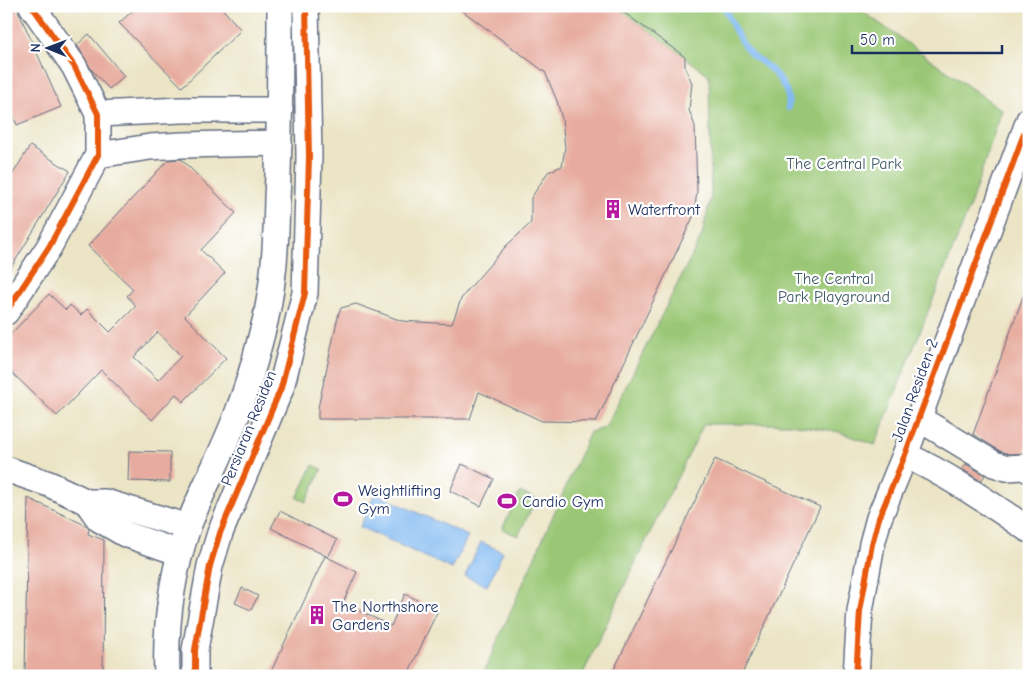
<svg xmlns="http://www.w3.org/2000/svg" width="1035" height="682" font-family="'Comic Neue',sans-serif">
	<rect width="100%" height="100%" fill="#fff"/>
	<filter id="ink" filterUnits="userSpaceOnUse"><feTurbulence type="fractalNoise" baseFrequency=".02" numOctaves="2"/><feDisplacementMap in="SourceGraphic" scale="10" xChannelSelector="R" yChannelSelector="G"/><feConvolveMatrix kernelMatrix="1 2 1 2 8 2 1 2 1" color-interpolation-filters="sRGB"/></filter>
	<filter id="wash" filterUnits="userSpaceOnUse"><feTurbulence type="fractalNoise" baseFrequency=".0096" numOctaves="4" result="noise"/><feDisplacementMap in="SourceGraphic" scale="20" xChannelSelector="R" yChannelSelector="G"/><feGaussianBlur stdDeviation="1.12" result="paint"/><feColorMatrix in="noise" values="0 0 0 0 0 0 0 0 0 0 0 0 0 0 0 0 0 1.4 0 .05"/><feComposite in="paint" operator="in"/></filter>
	<g filter="url(#wash)">
		<rect width="100%" height="100%" fill="#ebe4c5"/>
		<g fill="#9ac775" stroke="#5a7b6a">
			<polygon points="615,6 855,6 1002,110 969,209 875,445 839,432 790,424 704,424 636,561 582,676 482,676 590,432 605,428 702,235 711,196 709,75"/>
			<polygon points="313,465 322,469 306,502 297,498"/>
			<polygon points="520,492 536,499 518,536 502,529"/>
		</g>
		<g fill="#82baf2" stroke="#4e74a8">
			<polygon points="375,493 468,536 452,569 360,527"/>
			<polygon points="481,542 503,552 487,586 465,576"/>
		</g>
		<g fill="none" stroke-linecap="round" stroke-linejoin="round">
			<path stroke="#82baf2" stroke-width="6" d="M 724,6 C 731,22 737,37 748,51 C 752,56 758,59 763,63 C 776,72 792,92 788,108"/>
		</g>
		<g id="blocks">
			<g fill="#e7ac9f" fill-rule="evenodd">
				<polygon points="6,6 16,6 61,107 17,125 6,99"/>
				<polygon points="138,6 220,6 241,30 182,87 119,23"/>
				<polygon points="456,6 615,6 685,57 685,68 692,83 689,110 695,126 697,191 694,215 596,422 542,421 479,392 470,419 318,419 318,408 339,312 341,308 356,304 402,321 452,324 461,299 467,291 506,246 531,223 531,198 548,172 562,166 565,148 562,119 557,101 545,72"/>
				<polygon points="89,34 124,76 109,89 91,69 77,45"/>
				<polygon points="30,146 70,171 6,276 6,185"/>
				<path d="M 181,159 L 236,213 L 201,250 L 225,273 L 185,316 L 226,358 L 183,402 L 176,394 L 152,420 L 101,370 L 57,416 L 6,367 L 6,339 L 49,294 L 66,310 L 70,305 L 81,315 L 87,309 L 110,332 L 136,306 L 127,296 L 133,289 L 88,246 L 168,160 ZM 158,332 L 181,356 L 158,380 L 134,357 Z"/>
				<polygon points="1027,286 1029,287 1029,439 1024,453 1009,454 1000,451 973,434"/>
				<polygon points="129,451 170,452 170,482 128,481"/>
				<polygon points="715,459 820,507 741,676 611,676"/>
				<polygon points="462,464 494,479 481,506 450,491"/>
				<polygon points="966,464 985,475 981,481 962,469"/>
				<polygon points="28,498 85,525 89,529 88,534 104,540 103,676 25,676"/>
				<polygon points="280,511 337,540 328,557 271,528"/>
				<polygon points="325,556 357,572 343,603 391,626 405,594 438,610 407,676 269,676"/>
				<polygon points="242,588 258,596 251,610 235,603"/>
			</g>
		</g>
	</g>
	<g filter="url(#ink)">
		<use href="#blocks" fill-opacity="0" stroke="#646e82" stroke-width="1"/>
		<g fill="none" stroke-linecap="round" stroke-linejoin="round">
			<g stroke="#646e82" stroke-width="28">
				<g id="minor">
					<polyline points="98,114 181,110 280,110"/>
					<polyline points="98,155 150,147 182,145 279,143"/>
					<polyline points="6,312 49,247 98,155 98,114 74,66 32,6"/>
					<polyline points="918,418 994,464 1007,468 1024,467 1029,470"/>
					<path d="M 905,455 C 949,475 989,503 1029,530"/>
					<polyline points="6,469 49,484 87,502 105,502 188,527"/>
					<polyline points="87,502 99,519 125,534 180,553"/>
					<path d="M 167,676 C 165,626 172,574 188,527 C 203,487 225,449 239,409 C 248,386 255,361 261,337 C 274,292 276,245 277,199 C 280,135 280,70 280,6"/>
					<polyline points="195,676 195,650 210,566 220,533 281,388 305,293 309,157 306,6"/>
					<polyline points="856,676 860,611 872,544 879,518 905,455 1029,120"/>
				</g>
			</g>
			<use href="#minor" stroke="#fff" stroke-width="25"/>
			<g stroke="#fff" stroke-width="9">
				<g id="cycleway">
					<polyline points="6,312 49,247 98,155 98,114 74,66 32,6"/>
					<polyline points="195,676 195,650 210,566 220,533 281,388 305,293 309,157 306,6"/>
					<polyline points="856,676 860,611 872,544 879,518 905,455 1029,120"/>
				</g>
			</g>
			<use href="#cycleway" stroke="#e8590c" stroke-width="6"/>
		</g>
	</g>
	<defs>
		<g id="building-bare" transform="scale(1.5)"><path d="M-4-6H4V6H1V3H-1V6H-4ZM-2.5-4.3h1.7v1.8h-1.7ZM.8-4.3h1.7v1.8H.8ZM-2.5-1h1.7V.8h-1.7ZM.8-1h1.7V.8H.8Z" fill="#b5179e" stroke="#fff" stroke-width="2.5" paint-order="stroke"/></g>
		<g id="stadium-bare" transform="scale(1.5)"><path d="M0-5a6.5 5 0 1 0 0 10a6.5 5 0 1 0 0-10ZM-3.5-1.8h7v3.6h-7Z" fill="#b5179e" stroke="#fff" stroke-width="2.5" paint-order="stroke"/></g>
	</defs>
	<g fill-rule="evenodd">
		<use href="#building-bare" x="613" y="209"/>
		<use href="#stadium-bare" x="343" y="499"/>
		<use href="#stadium-bare" x="507" y="501"/>
		<use href="#building-bare" x="317" y="615"/>
	</g>
	<g text-anchor="middle" stroke-width="4.5" stroke-linejoin="round" paint-order="stroke">
		<g font-size="16" fill="#415d65" stroke="#fff">
			<text x="844" y="169">The Central Park</text>
			<text x="834" y="284">The Central<tspan x="834" dy="18">Park Playground</tspan></text>
		</g>
		<g font-size="16" fill="#1b2f5e" stroke="#fff" text-anchor="start">
			<text x="628" y="215">Waterfront</text>
			<text x="358" y="496">Weightlifting<tspan x="358" dy="18">Gym</tspan></text>
			<text x="522" y="507">Cardio Gym</text>
			<text x="332" y="612">The Northshore<tspan x="332" dy="18">Gardens</tspan></text>
		</g>
		<g font-size="16" fill="#1b2f5e" stroke="#fff">
			<text transform="translate(914 390) rotate(-70)" y="6">Jalan Residen 2</text>
			<text transform="translate(248 428) rotate(-68)" y="6">Persiaran Residen</text>
		</g>
	</g>
	<rect width="1035" height="682" fill="none" stroke="#fff" stroke-width="25"/>
	<g transform="translate(48 48) rotate(271)" stroke="#ffffff" stroke-width="4" paint-order="stroke">
	<path d="M0-4L9 19L0 12L-9 19Z" fill="#1b2f5e"/>
	<text y="-8" font-size="14" font-weight="bold" text-anchor="middle" fill="#1b2f5e">N</text>
	</g>
	<path d="M852 45v8h150v-8" fill="none" stroke="#1b2f5e" stroke-width="2.5"/>
	<text x="860" y="45" font-size="15" fill="#1b2f5e" stroke="#ffffff" stroke-width="4" paint-order="stroke">50 m</text>
</svg>
